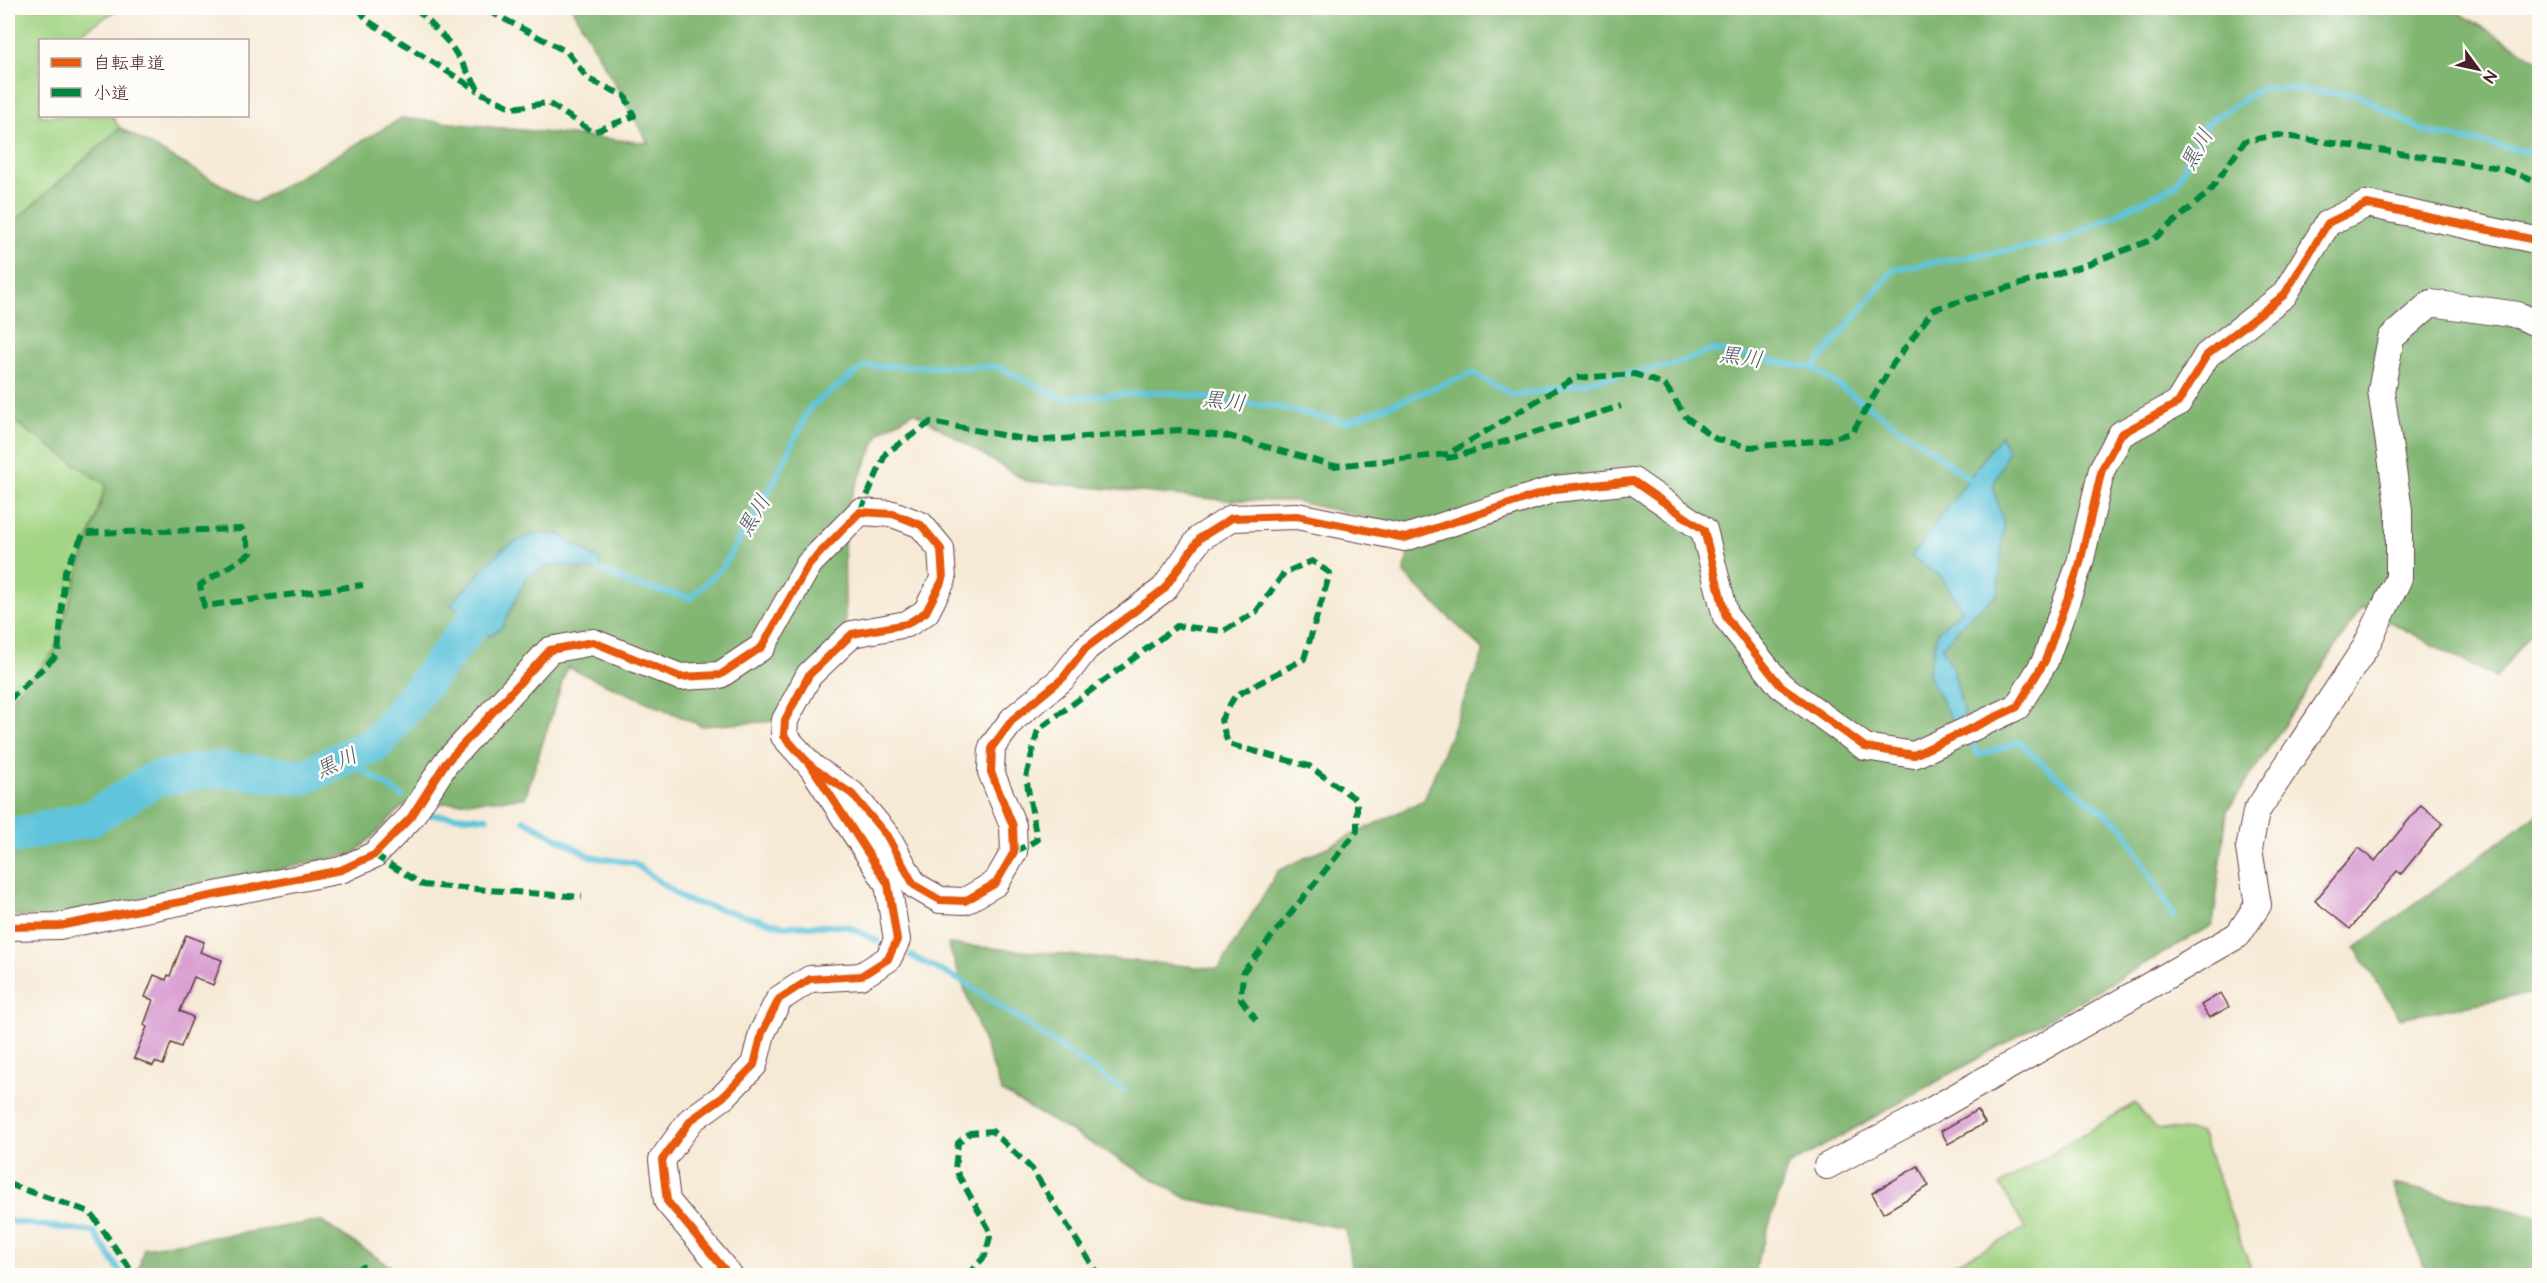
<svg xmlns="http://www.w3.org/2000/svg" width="2547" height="1283" font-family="'Architects Daughter','Klee One',sans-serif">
	<rect width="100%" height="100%" fill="#fdfcf7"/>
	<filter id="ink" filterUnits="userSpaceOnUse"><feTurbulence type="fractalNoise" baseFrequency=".0167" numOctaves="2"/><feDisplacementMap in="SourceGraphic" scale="12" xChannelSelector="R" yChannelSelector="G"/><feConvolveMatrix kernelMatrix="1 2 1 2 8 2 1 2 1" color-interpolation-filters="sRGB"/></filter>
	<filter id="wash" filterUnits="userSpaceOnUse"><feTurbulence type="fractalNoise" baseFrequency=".008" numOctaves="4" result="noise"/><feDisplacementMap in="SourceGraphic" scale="24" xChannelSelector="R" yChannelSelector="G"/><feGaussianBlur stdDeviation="1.35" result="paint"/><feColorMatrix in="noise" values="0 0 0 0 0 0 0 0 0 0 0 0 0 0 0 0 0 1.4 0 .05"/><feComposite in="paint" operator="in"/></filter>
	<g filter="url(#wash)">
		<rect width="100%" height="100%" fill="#f6ead6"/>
		<g fill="#a2d484" stroke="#767a58" stroke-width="1.5">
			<polygon points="8,8 120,8 69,40 40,40 40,116 112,116 120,128 8,227"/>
			<polygon points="8,417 106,485 54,652 8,703"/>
			<polygon points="2135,1103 2154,1128 2201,1132 2253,1275 1932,1275 2026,1229 2000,1185"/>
		</g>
		<g fill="#81b672" stroke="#666a4e" stroke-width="1.5">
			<polygon points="572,8 2451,8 2539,61 2539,621 2496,678 2362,607 2227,811 2213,925 1788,1166 1753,1275 1352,1275 1346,1229 1188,1199 1002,1092 948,944 1219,969 1278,871 1424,800 1484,651 1404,574 1413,528 1295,501 1225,500 1026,481 914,412 880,432 844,512 845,624 776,721 702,726 567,667 525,798 403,806 355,853 63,916 8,916 8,703 54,652 106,485 8,417 8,227 120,128 254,203 402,118 648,143"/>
			<polygon points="2539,813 2539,992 2400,1018 2355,948"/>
			<polygon points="2393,1184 2539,1216 2539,1275 2427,1275"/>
			<polygon points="320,1221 404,1275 137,1275 144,1248"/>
		</g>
		<g fill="#5ec4dc" stroke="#547284" stroke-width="1.5">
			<polygon points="2001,435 2008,451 1993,486 2004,527 1998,594 1969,617 1942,647 1953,668 1964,715 1953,723 1928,674 1938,631 1962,610 1941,576 1911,557"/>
			<polygon points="534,533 559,534 598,559 603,572 556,564 527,576 502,627 490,636 451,604 502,549"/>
		</g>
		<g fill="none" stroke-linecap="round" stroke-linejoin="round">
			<g stroke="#5ec4dc" stroke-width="6">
				<polyline points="1813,368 1936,453 1969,479"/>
				<polyline points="598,569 631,584 691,598 723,566 774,482 810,407 865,366 998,367 1062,398 1161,392 1276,407 1346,422 1473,373 1514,396 1672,365 1712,350 1813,368 1894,269 2059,242 2176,185 2206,124 2263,87 2358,95 2426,132 2540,154"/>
				<polyline points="1968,736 1979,755 2020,742 2049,770 2123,827 2174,917"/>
				<polyline points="345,758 402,796"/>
				<polyline points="430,815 487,818"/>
				<polyline points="524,820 592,857 634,863 685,900 784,926 847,926 878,941"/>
				<polyline points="911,956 964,982 1124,1090"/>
				<polyline points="8,1221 94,1232 123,1276"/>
				<polyline points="373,1276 387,1269 407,1276"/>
			</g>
			<polyline stroke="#5ec4dc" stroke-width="36" points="8,837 90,819 155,779 215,769 303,777 377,743 473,622"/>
		</g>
		<g id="blocks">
			<g fill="#d99fd2">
				<polygon points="2421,805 2443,823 2401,874 2397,871 2350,929 2315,901 2358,848 2375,861"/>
				<polygon points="186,935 204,942 200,952 222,960 213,985 194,977 180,1011 193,1017 181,1047 171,1043 163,1065 155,1062 153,1066 134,1058 147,1027 144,1025 153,1000 145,997 154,975 166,980 168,975 170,976"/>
				<polygon points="2221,993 2229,1007 2209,1018 2201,1005"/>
				<polygon points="1977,1110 1985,1123 1948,1144 1941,1131"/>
				<polygon points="1918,1166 1929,1186 1883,1213 1872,1193"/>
			</g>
		</g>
	</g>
	<g filter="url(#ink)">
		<use href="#blocks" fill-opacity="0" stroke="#643d45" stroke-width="1.5"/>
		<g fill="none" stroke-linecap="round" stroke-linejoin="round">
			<g stroke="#643d45" stroke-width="28">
				<g id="minor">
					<polyline points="812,767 852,794 887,836 914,885 940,900 965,901 996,883 1014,852 1013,826 991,772 992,747 1013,719 1063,678 1086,648 1164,589 1200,538 1232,518 1297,516 1405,538 1555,489 1633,481 1704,530 1726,617 1780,685 1865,747 1914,755 2017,707 2045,661 2080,563 2102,469 2121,434 2178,403 2207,355 2284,295 2328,223 2367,204 2540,241"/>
					<polyline points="8,927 59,926 341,870 374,855 411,817 445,764 550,650 593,642 680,677 720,675 762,647 809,564 860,512 893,514 921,525 941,549 943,579 926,612 907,624 852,634 809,675 785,720 784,736 812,767 888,884 897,940 888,959 861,976 810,979 779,999 762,1033 754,1065 723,1097 691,1120 662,1160 667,1201 730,1276"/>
					<polyline points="1827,1166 1929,1112 2238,935 2258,905 2249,849 2256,812 2365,648 2399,578 2399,510 2381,391 2391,338 2431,303 2518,315 2540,325"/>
				</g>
			</g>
			<use href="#minor" stroke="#fff" stroke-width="26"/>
			<g stroke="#00873e" stroke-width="6" stroke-dasharray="12 6" stroke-linecap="butt">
				<polyline points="358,8 368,21 478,91"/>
				<polyline points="416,8 450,44 481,93 513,108 548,103 593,132 634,116 625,96 588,79 567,52 483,8"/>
				<polyline points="1225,435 1334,466 1448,454 1575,378 1635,374 1665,385 1686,417 1716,439 1750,447 1826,440 1852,433 1893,364 1934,309 2083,266 2154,239 2209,192 2245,141 2278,135 2500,168 2540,182"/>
				<polyline points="1446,458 1454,457 1621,406"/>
				<polyline points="860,512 886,453 931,422 1034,441 1179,430 1229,437"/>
				<polyline points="8,701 58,654 65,571 84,533 242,529 251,553 200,585 204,606 363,585"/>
				<polyline points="1014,852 1037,840 1026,777 1038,730 1177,626 1224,631 1256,612 1284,573 1312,561 1330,573 1304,659 1235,696 1221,720 1228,744 1309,766 1357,800 1357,831 1243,972 1241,999 1256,1020"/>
				<polyline points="374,855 423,885 582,897"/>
				<polyline points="8,1184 90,1212 135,1276"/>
				<polyline points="341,1276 365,1266"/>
				<polyline points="967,1276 985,1256 991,1233 955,1169 958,1143 970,1133 992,1131 1032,1169 1099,1276"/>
			</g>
			<g stroke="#fdfcf7" stroke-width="11">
				<g id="cycleway">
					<polyline points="812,767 852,794 887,836 914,885 940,900 965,901 996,883 1014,852 1013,826 991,772 992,747 1013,719 1063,678 1086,648 1164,589 1200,538 1232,518 1297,516 1405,538 1555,489 1633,481 1704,530 1726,617 1780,685 1865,747 1914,755 2017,707 2045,661 2080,563 2102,469 2121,434 2178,403 2207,355 2284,295 2328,223 2367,204 2540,241"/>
					<polyline points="8,927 59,926 341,870 374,855 411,817 445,764 550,650 593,642 680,677 720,675 762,647 809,564 860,512 893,514 921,525 941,549 943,579 926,612 907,624 852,634 809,675 785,720 784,736 812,767 888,884 897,940 888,959 861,976 810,979 779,999 762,1033 754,1065 723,1097 691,1120 662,1160 667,1201 730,1276"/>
				</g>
			</g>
			<use href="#cycleway" stroke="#e8590c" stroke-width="8"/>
		</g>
	</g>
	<g text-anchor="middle" stroke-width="5" stroke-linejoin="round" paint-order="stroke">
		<g font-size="22" font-style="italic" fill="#515969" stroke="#fdfcf7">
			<text transform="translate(2196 149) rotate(-61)" y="8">黒川</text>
			<text transform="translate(1741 356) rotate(8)" y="8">黒川</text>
			<text transform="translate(1224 400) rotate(7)" y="8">黒川</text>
			<text transform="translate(753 515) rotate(-59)" y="8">黒川</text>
			<text transform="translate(336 762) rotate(-24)" y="8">黒川</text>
		</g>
	</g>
	<rect width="2547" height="1283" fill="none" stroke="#fdfcf7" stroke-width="30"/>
	<rect x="39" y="39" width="210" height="78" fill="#fdfcf7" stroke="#b5a4a5" stroke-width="1.5"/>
	<rect x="51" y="58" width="30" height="9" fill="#e8590c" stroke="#b5a4a5" stroke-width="1.5"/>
	<text x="93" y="69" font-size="18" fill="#4a1f2b">自転車道</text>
	<rect x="51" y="88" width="30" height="9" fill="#00873e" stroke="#b5a4a5" stroke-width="1.5"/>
	<text x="93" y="99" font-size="18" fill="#4a1f2b">小道</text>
	<g transform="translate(2478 69) rotate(123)" stroke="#fdfcf7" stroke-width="4.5" paint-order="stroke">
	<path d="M0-4.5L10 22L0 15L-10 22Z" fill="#4a1f2b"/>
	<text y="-9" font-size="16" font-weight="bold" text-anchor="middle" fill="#4a1f2b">N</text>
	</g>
</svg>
